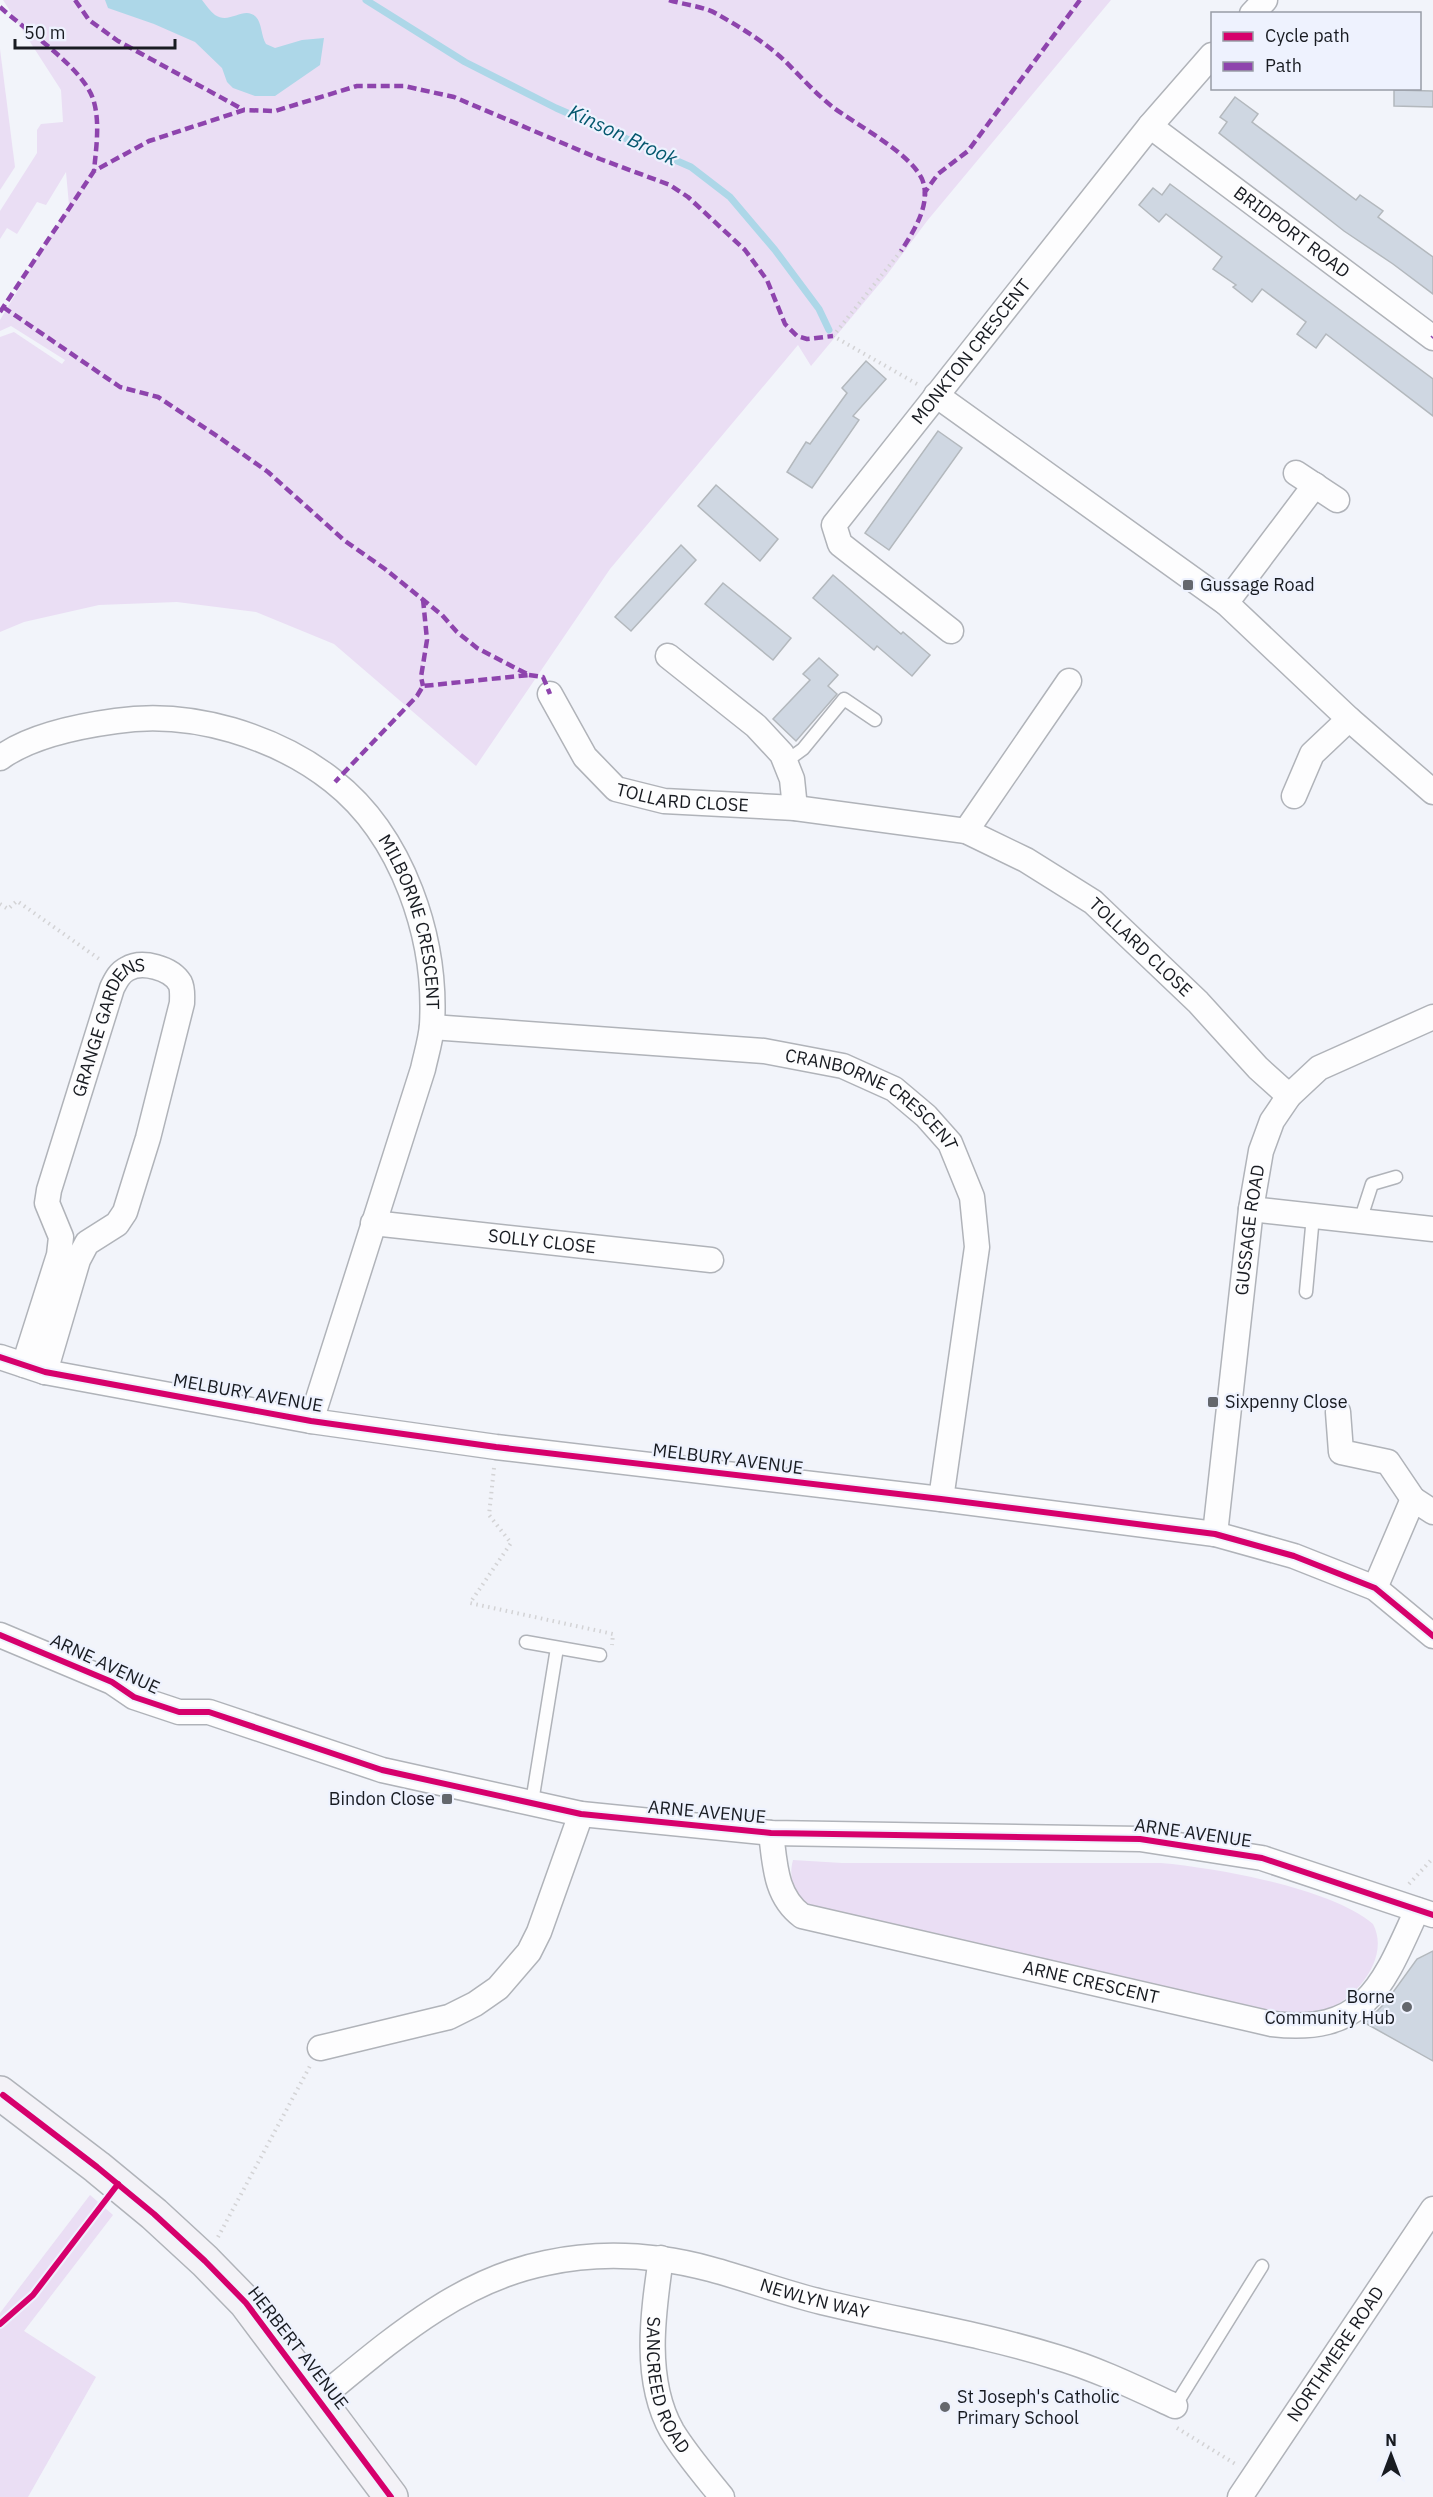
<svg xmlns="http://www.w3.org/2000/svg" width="1433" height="2497" font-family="'IBM Plex Sans',sans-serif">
	<rect width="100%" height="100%" fill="#f2f4fa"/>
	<g fill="#eadef4">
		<polygon points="3,0 1111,0 927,221 886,276 811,366 798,345 610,569 476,766 334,644 256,612 177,602 99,605 24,622 0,632 0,337 14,332 62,364 65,360 11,326 0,331 0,320 69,205 66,172 46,205 37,202 17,234 7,228 0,239 0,211 37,153 37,130 41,124 63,122 61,90"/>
		<polygon points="0,49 15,167 0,190"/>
		<path d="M 793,1860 L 842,1863 L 1161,1863 C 1217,1868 1331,1888 1373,1924 C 1391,1958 1355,2001 1323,2011 C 1306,2016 1290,2013 1273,2011 L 816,1912 C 797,1901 787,1882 793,1860 Z"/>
		<polygon points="90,2195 113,2215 24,2331 96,2377 28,2497 0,2497 0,2313"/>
	</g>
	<path fill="#add7e8" d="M 105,0 L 202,0 C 206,5 210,11 215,15 C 230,25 244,5 256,17 C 262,23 261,36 266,44 L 275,48 L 302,40 L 324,38 L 320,65 L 275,96 L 255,96 L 233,88 L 227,82 L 222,68 L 195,42 L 154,24 L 108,8 Z"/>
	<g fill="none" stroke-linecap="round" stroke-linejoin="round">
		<polyline stroke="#add7e8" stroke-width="7" points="366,0 465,62 556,108 691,167 730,197 775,250 819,309 829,330"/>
	</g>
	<g fill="#cfd7e2" stroke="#b3b8bd" stroke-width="1.5">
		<polygon points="1394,90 1433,91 1433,107 1394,106"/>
		<polygon points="1235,97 1258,114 1252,122 1356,200 1360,195 1383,211 1378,217 1433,257 1433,294 1393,264 1344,231 1219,133 1227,122 1220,117"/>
		<polygon points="1170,184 1433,379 1433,416 1326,334 1316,348 1297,334 1306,322 1262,289 1252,302 1233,287 1236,285 1213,269 1222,257 1166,214 1159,222 1139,205 1153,188 1162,195"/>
		<polygon points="866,361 886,379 853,416 859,420 812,488 787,472 806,442 810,444 847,393 842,388"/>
		<polygon points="938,431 962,448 889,550 865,533"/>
		<polygon points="716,485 778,539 760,561 698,506"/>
		<polygon points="681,545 696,560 631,631 615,617"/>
		<polygon points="833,575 901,634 903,632 930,655 912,676 877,646 874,650 813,598"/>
		<polygon points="723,583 791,638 773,660 705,604"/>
		<polygon points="819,658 838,675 828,686 837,694 796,741 773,719 810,680 803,674"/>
		<polygon points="1433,1951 1433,2061 1365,2023 1386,2002 1417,1959"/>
	</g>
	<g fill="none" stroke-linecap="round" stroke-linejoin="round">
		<g stroke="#b0b3b9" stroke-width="15">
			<g id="lane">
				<polyline points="785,762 803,749 844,699 875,720"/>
				<polyline points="1360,1221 1372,1184 1396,1177"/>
				<polyline points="1306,1292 1313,1216"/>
				<polyline points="526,1642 600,1655"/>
				<polyline points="532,1802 557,1648"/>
				<polyline points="1175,2406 1262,2266"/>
			</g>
		</g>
		<g stroke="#b0b3b9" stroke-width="27">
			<g id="street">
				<polyline points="1252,14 1265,0"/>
				<path id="s1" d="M 1150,126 L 1433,338"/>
				<polyline points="936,395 1226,603 1349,719 1433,792"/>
				<polyline points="1296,473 1337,500"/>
				<polyline points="1226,603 1315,485"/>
				<path id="s2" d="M 951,631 L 840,544 L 834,525 L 1150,126 L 1212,55"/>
				<polyline points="668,656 756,726 782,754 792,779 795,808"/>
				<path id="s3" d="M 550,694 L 585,757 L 616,789 L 664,801 L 795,808 L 966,831 L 1026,860 L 1093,902 L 1198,1002 L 1258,1068 L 1289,1096"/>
				<path id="s4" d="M 0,758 C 30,736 79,726 116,721 C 155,715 194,719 232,730 C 269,741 303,757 333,781 C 403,836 437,938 432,1025 C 431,1039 426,1055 423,1069 L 311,1421"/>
				<polyline points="1294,796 1312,754 1349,719"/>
				<polyline points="966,831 1069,681"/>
				<path id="s5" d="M 432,1027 L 764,1051 L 843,1066 L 894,1089 L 926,1116 L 950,1143 L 972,1197 L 977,1247 L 941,1499"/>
				<polyline points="1251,1209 1433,1229"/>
				<path id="s6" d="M 373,1223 L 711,1260"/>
				<polyline points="0,1357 45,1372 311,1421 496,1447 941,1499 1215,1534 1294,1556 1375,1588 1433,1636"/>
				<path id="s7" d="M 24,1365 L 59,1255 L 61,1237 L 47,1203 L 49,1190 L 112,988 C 116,980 119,973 127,969 C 142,960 171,968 180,983 C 183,989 182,996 182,1003 L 148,1138 L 125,1212 L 117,1224 L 87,1243 L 78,1260 L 45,1372"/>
				<polyline points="1338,1412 1341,1452 1388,1462 1413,1499"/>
				<path id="s8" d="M 1215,1534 L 1251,1209 L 1261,1151 L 1272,1121 L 1289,1096 L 1319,1068 L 1433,1017"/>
				<polyline points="1375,1588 1413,1499 1433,1512"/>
				<polyline points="0,1635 112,1682 134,1697 179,1712 209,1712 382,1770 581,1814 771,1833 1140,1839 1262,1858 1433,1915"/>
				<path id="s9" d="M 771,1833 C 775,1864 775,1896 802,1916 L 1272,2024 C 1366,2035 1383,1985 1417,1910"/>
				<polyline points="320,2048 449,2017 475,2004 498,1988 529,1952 539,1932 581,1814"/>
				<path id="s10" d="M 661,2258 C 653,2313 643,2380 672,2431 C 686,2454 705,2476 722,2497"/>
				<path id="s11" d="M 319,2399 C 388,2343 456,2281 546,2263 C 582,2255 624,2254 661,2259 C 716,2266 768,2289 822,2302 C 900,2321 979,2333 1056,2357 C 1097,2369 1136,2388 1175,2406"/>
				<path id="s12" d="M 1240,2497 L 1433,2209"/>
			</g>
		</g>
		<g stroke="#b0b3b9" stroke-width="36">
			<polyline id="secondary" points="0,2093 97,2167 154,2214 205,2261 246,2303 391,2497"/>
		</g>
		<g stroke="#d3d3d5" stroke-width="4" stroke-dasharray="1.5 4.5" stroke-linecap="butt">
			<polyline points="901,251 833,336 917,384"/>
			<polyline points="0,904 8,909 17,901 102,961"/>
			<polyline points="494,1468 489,1515 511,1543 470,1603 613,1634 612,1645"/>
			<polyline points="1409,1884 1433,1858"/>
			<polyline points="218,2237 310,2066"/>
			<polyline points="1177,2428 1237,2465"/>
		</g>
		<use href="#lane" stroke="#fdfdfe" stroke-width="12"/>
		<use href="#street" stroke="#fdfdfe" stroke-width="24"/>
		<use href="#secondary" stroke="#f3f2f7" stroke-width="33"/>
		<g stroke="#8e44ad" stroke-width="4.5" stroke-dasharray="9 4.5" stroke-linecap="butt">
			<polyline points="75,0 89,20 118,41 244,110"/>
			<path d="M 669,0 C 685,5 703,6 717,14 C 740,27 766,43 785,61 C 801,77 816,94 834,108 C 857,125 910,153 922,179 C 932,203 914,231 901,251"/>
			<path d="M 0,7 C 26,31 85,68 94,102 C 100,124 96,149 94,171"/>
			<polyline points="925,196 925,192 938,174 968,151 1080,0"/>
			<polyline points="3,307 120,387 158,397 220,438 268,472 345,541 385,569 442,615 457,632 477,648 529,675 423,686 417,696 335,782"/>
			<polyline points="0,312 94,171 149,141 244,110 275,111 357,86 404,86 454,97 600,159 670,185 688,197 745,250 767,280 785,324 797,336 807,339 833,336"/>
			<polyline points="1432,338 1433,337"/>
			<polyline points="423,599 427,640 421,677 423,686"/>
			<polyline points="529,675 543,677 550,694"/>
		</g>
		<g stroke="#eef2fe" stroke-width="10">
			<g id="cycleway">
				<polyline points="0,1357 45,1372 311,1421 496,1447 941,1499 1215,1534 1294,1556 1375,1588 1433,1636"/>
				<polyline points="0,1635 112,1682 134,1697 179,1712 209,1712 382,1770 581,1814 771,1833 1140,1839 1262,1858 1433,1915"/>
				<polyline points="3,2095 97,2167 154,2214 205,2261 246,2303 391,2497"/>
				<polyline points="0,2324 33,2295 118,2184"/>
			</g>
		</g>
		<use href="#cycleway" stroke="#d6006c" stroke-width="6"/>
	</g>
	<g fill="#64676d" stroke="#eef2fe" stroke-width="2">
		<rect x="1182" y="579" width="12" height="12" rx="3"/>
		<rect x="1207" y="1396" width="12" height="12" rx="3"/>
		<rect x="441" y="1793" width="12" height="12" rx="3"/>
		<circle cx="1407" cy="2007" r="6"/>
		<circle cx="945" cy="2407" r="6"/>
	</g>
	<g text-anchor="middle" stroke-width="4.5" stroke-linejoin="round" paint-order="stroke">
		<g font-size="18" fill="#181b21" stroke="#eef2fe">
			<text dy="6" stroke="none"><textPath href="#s1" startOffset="177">BRIDPORT ROAD</textPath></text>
			<text dy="6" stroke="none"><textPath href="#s2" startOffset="382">MONKTON CRESCENT</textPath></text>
			<text dy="6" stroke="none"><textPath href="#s3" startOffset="184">TOLLARD CLOSE</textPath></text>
			<text dy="6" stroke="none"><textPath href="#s4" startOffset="520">MILBORNE CRESCENT</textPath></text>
			<text dy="6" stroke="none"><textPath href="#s3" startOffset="681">TOLLARD CLOSE</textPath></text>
			<text dy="6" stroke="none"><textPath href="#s7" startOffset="360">GRANGE GARDENS</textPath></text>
			<text dy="6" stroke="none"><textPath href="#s5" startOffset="454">CRANBORNE CRESCENT</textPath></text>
			<text dy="6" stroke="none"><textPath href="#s8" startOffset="306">GUSSAGE ROAD</textPath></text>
			<text dy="6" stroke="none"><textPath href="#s6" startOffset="170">SOLLY CLOSE</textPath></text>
			<text transform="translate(248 1393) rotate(10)" y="6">MELBURY AVENUE</text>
			<text transform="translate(728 1459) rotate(7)" y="6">MELBURY AVENUE</text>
			<text transform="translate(105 1664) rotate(25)" y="6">ARNE AVENUE</text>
			<text transform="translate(707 1812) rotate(5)" y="6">ARNE AVENUE</text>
			<text transform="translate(1193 1833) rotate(8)" y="6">ARNE AVENUE</text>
			<text dy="6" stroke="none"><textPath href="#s9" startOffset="388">ARNE CRESCENT</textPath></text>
			<text dy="6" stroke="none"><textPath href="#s11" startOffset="542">NEWLYN WAY</textPath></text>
			<text transform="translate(298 2348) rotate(52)" y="6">HERBERT AVENUE</text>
			<text dy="6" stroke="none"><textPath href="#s12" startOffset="172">NORTHMERE ROAD</textPath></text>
			<text dy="6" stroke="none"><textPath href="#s10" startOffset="130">SANCREED ROAD</textPath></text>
		</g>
		<g font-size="18" fill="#181b21" stroke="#eef2fe" text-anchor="start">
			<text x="1200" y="591">Gussage Road</text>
			<text x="1225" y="1408">Sixpenny Close</text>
			<text x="435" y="1805" text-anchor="end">Bindon Close</text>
			<text x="1395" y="2003" text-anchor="end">Borne<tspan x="1395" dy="21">Community Hub</tspan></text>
			<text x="957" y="2403">St Joseph's Catholic<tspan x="957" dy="21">Primary School</tspan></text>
		</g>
		<g font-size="20" font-style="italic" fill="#03576e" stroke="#eef2fe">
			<text transform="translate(623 135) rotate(25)" y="7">Kinson Brook</text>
		</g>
	</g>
	<rect x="1211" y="12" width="210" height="78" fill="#eef2fe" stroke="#989ca6" stroke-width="1.5"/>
	<rect x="1223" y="32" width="30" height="9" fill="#d6006c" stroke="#989ca6" stroke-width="1.5"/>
	<text x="1265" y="42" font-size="18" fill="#181b21">Cycle path</text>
	<rect x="1223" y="62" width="30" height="9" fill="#8e44ad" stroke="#989ca6" stroke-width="1.5"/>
	<text x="1265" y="72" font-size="18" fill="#181b21">Path</text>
	<g transform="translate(1391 2455)" stroke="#eef2fe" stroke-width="4.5" paint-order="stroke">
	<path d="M0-4.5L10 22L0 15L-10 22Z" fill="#181b21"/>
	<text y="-9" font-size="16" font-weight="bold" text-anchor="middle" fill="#181b21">N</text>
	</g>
	<path d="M15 39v9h160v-9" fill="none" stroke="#181b21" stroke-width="3"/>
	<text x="24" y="39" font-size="18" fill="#181b21" stroke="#eef2fe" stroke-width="4.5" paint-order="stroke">50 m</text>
</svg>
